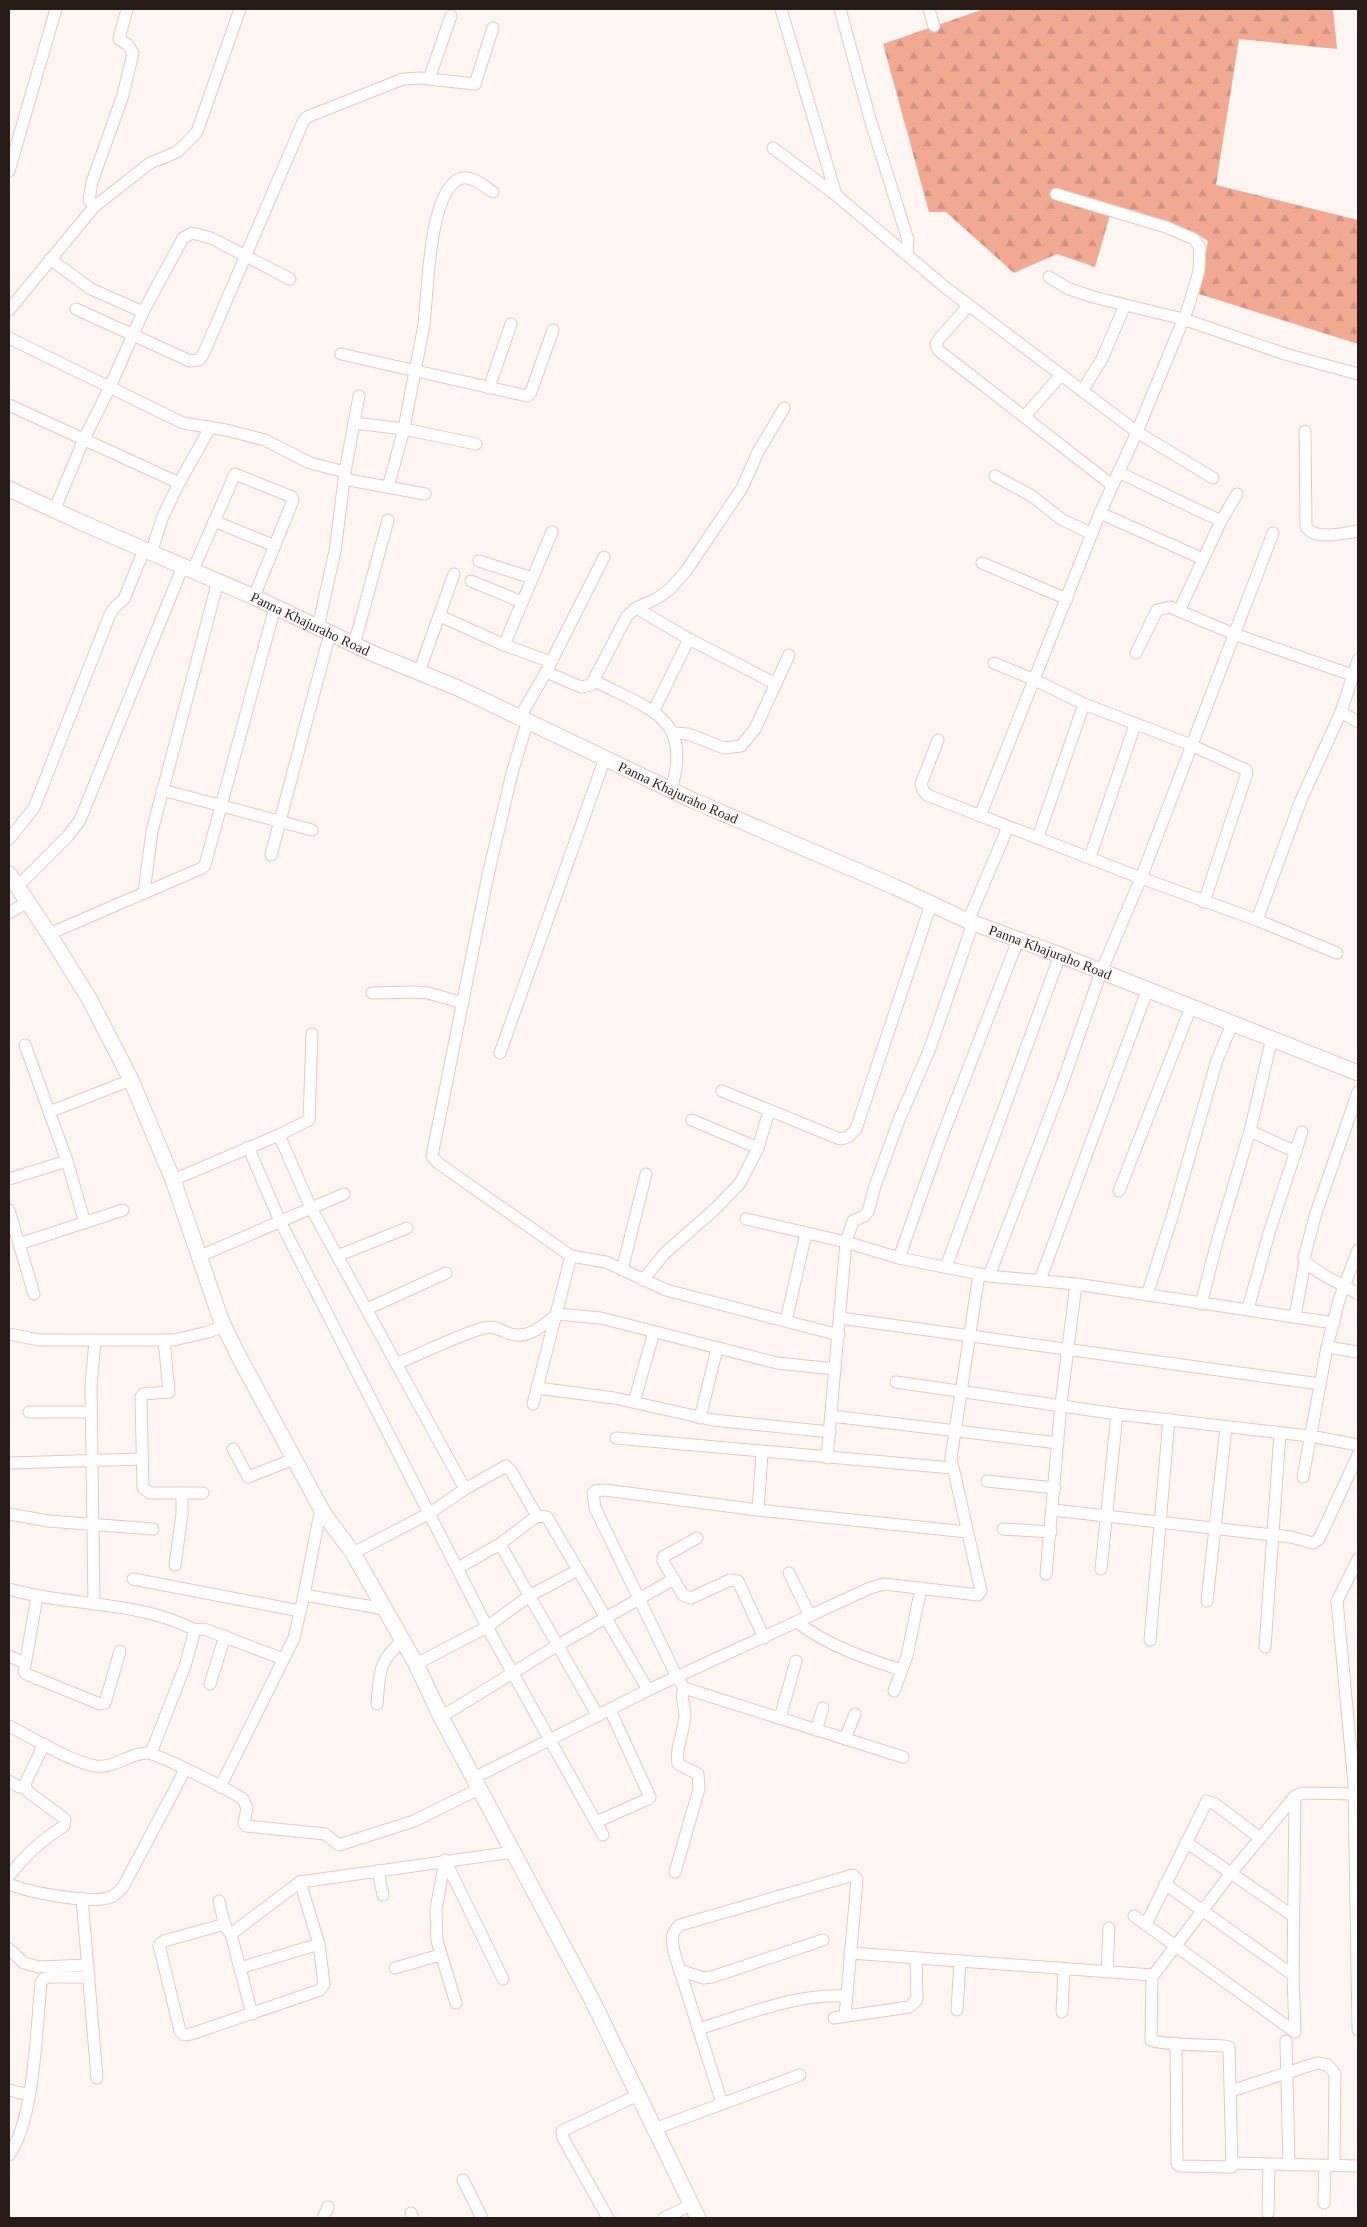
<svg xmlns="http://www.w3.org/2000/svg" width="1367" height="2227" font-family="'Times New Roman',serif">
	<defs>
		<pattern id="forest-firs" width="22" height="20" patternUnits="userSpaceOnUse" patternTransform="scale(1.25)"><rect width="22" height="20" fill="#f2a992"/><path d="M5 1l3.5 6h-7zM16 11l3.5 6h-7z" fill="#d0917d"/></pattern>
	</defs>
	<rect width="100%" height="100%" fill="#fff6f4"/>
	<polygon fill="url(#forest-firs)" points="984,9 1333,9 1337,49 1239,39 1216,185 1358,220 1358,344 1199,294 1208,241 1192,231 1053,188 1051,197 1110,215 1095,267 1057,254 1014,273 946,212 929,212 883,44"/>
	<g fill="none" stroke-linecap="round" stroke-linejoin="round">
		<g stroke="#ecc6b9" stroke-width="13">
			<g id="minor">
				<polyline points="781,9 836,195 946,288 1137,432 1213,478"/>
				<polyline points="840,9 870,119 908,240 907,253"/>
				<polyline points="929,9 934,26"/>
				<polyline points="429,79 451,16"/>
				<polyline points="773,148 836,195"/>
				<polyline points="9,171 56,9"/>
				<polyline points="94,207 89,200 92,182 123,95 133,53 128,45 119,39 127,9"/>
				<polyline points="50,259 91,289 143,312"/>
				<polyline points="1049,277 1069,289 1097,298 1183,319 1285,354 1358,374"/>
				<polyline points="969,305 939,339 936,344 938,350 1112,485"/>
				<polyline points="76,309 190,361 199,360 203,355 303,122 307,117 403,79 420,78 475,84 493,28"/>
				<polyline points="9,310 94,207 150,163 177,152 197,132 240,9"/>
				<polyline points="9,338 183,423 226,430 265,440 310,463 345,472"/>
				<polyline points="341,354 527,396 531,392 553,330"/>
				<polyline points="489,388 511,324"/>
				<polyline points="1082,391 1102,359 1125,305"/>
				<polyline points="9,405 179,483"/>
				<polyline points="1024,417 1061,375"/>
				<path d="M 354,423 L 404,429 C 410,394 418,359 424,324 C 428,294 428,194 459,179 C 470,174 484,186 493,192"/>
				<path d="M 1305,431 L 1306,527 C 1316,541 1343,533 1358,531"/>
				<polyline points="1118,472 1221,521"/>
				<polyline points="995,476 1032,496 1061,519 1092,534"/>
				<polyline points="344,479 425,494"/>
				<polyline points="388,487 404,429 476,444"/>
				<polyline points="54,511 84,439 109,389 143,312 183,238 192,233 211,238 290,279"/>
				<polyline points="1100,513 1203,559"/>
				<polyline points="214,521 275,546"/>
				<polyline points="151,553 163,516 179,483 210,428"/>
				<polyline points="479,561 532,578"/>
				<polyline points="982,563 1067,599"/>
				<polyline points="193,570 235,474 292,497 293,500 254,597"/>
				<polyline points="471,581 522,602"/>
				<polyline points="636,608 689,639 776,684"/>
				<polyline points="1179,611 1221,521 1237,494"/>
				<polyline points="440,616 504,645 551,662"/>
				<polyline points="318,627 335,551 345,472 359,396"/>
				<polyline points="354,645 388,520"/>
				<polyline points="504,645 552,532"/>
				<polyline points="1136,653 1157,610 1170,607 1234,634 1352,675"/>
				<polyline points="994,663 1035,680 1084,704 1191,745 1246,770 1247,773 1204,902"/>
				<polyline points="419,672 454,574"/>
				<polyline points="546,672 581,687 591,685 627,616 636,608 656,599 670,589 686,571 742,488 758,452 784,408"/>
				<path d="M 595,681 C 648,709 694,717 671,789"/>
				<polyline points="653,712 689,639"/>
				<polyline points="1341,712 1358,722"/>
				<polyline points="520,717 546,672 604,557"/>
				<polyline points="528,720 512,773 488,875 432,1156 438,1163 571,1256 533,1404"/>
				<polyline points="674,733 688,734 724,748 741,746 755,729 789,655"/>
				<polyline points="938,740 921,784 923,790 927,795 1141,878 1273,533"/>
				<polyline points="162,790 312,830"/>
				<polyline points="980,816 1100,513 1137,432 1188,308 1199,271 1200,248 1194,239 1166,227 1056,194"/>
				<polyline points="1038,837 1084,704"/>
				<polyline points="9,839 34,808 110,614 115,607 124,599 144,550"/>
				<polyline points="271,855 330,633"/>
				<polyline points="1090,857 1135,725"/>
				<polyline points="17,887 68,836 80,820 183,566"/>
				<polyline points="144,893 152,831 218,581"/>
				<polyline points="9,913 27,902"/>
				<polyline points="1257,920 1301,800 1341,712 1358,660"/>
				<polyline points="968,921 1008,827"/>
				<polyline points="49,934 202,868 205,865 275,607"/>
				<polyline points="372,993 414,992 428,993 463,1003"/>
				<polyline points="25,1045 67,1161 85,1223"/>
				<polyline points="500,1053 605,758"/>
				<path d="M 722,1091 L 840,1139 C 848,1138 851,1135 856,1129 L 931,904"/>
				<path d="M 1358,1092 L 1316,1213 L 1304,1258 C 1309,1271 1345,1285 1358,1294"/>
				<polyline points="49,1112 131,1080"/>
				<polyline points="692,1120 758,1148"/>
				<polyline points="1250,1131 1296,1152"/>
				<polyline points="279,1135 309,1120 312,1034"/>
				<polyline points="248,1147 280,1221 487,1627 603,1835"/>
				<polyline points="9,1179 67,1161"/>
				<polyline points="173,1180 279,1135 311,1208 465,1489"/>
				<polyline points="1119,1191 1191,1007"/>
				<polyline points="9,1210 34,1294"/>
				<polyline points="746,1219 846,1242 899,1258 989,1276 1076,1284 1334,1323"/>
				<polyline points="19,1244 123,1210"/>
				<polyline points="337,1256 407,1228"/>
				<polyline points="571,1256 606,1262 666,1290 839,1335"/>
				<polyline points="198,1257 344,1194"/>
				<polyline points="899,1258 940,1142 1018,940"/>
				<polyline points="946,1267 1060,955"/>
				<polyline points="622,1270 646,1174"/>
				<polyline points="989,1276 1062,1084 1101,972 1141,878 1257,920 1337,953"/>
				<polyline points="643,1280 665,1253 715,1209 740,1183 758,1148 769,1111"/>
				<polyline points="1040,1280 1147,991"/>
				<polyline points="1147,1295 1172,1217 1217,1060 1233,1022"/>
				<polyline points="1201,1304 1218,1238 1250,1131 1272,1038"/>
				<polyline points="367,1309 446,1273"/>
				<polyline points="1248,1309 1269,1233 1302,1132"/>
				<polyline points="1295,1316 1305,1262"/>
				<polyline points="840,1318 1320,1384"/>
				<polyline points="786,1321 806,1233"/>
				<polyline points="9,1334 39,1340 174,1340 208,1332 224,1326"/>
				<polyline points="164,1340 169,1392 143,1394 141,1397 143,1488 150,1493 203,1493"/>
				<polyline points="1327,1347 1358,1352"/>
				<path d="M 396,1364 C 425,1352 454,1337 483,1328 C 492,1326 498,1328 505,1332 C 526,1342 543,1326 557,1314 L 601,1318 L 777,1363 L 835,1369"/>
				<polyline points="896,1382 1117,1414 1310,1436 1358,1445"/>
				<polyline points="537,1388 614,1398 713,1420 830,1432"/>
				<polyline points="634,1402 654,1332"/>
				<polyline points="29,1412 91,1412"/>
				<polyline points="831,1416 1058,1443"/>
				<polyline points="700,1418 717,1349"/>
				<polyline points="616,1438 952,1468"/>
				<polyline points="233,1449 248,1477 294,1459"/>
				<polyline points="827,1458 846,1242 853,1221 864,1216 868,1212 875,1186 899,1120 929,1051 973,923"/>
				<polyline points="9,1463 143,1459"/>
				<polyline points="1303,1477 1327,1347 1339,1300 1358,1250"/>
				<polyline points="987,1481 1055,1488"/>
				<polyline points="758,1510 762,1452"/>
				<polyline points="1053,1510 1291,1537 1313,1543 1319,1539 1358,1455"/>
				<polyline points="9,1514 48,1521 153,1529"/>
				<polyline points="1003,1529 1051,1532"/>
				<polyline points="697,1538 663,1557 663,1561 683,1595 691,1598 730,1580 738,1581 764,1638"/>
				<polyline points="500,1544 598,1716"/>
				<polyline points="353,1553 430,1513 465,1489 506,1466 511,1471 537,1516"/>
				<polyline points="1358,1559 1337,1601 1354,1784 1358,2030"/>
				<polyline points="175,1565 182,1514 182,1493"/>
				<polyline points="458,1568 500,1544 537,1516 547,1517 648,1690"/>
				<polyline points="1101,1569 1117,1414"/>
				<polyline points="789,1573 810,1616"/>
				<polyline points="1046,1574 1061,1404 1076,1284"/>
				<polyline points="133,1579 300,1611"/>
				<path d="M 9,1589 C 70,1607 138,1600 195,1630 L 185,1666 L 151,1753"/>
				<polyline points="304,1595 385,1609"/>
				<polyline points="37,1597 24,1671 26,1674 100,1704 105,1703 120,1651"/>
				<polyline points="1207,1601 1226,1427"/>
				<polyline points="94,1604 91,1386 95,1341"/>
				<path d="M 797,1622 C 828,1646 865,1658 901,1670"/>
				<polyline points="195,1630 204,1629 283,1659"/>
				<polyline points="1150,1640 1169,1419"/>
				<polyline points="1265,1647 1280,1433"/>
				<polyline points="9,1656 25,1663"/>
				<polyline points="416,1664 487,1627 529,1596 578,1570"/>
				<polyline points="210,1684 225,1636"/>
				<polyline points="894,1691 907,1656 921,1588"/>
				<path d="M 377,1704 C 380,1673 377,1663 402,1641"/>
				<polyline points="441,1717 558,1645 674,1579"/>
				<polyline points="780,1718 796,1661"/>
				<path d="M 9,1726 C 33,1738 69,1761 95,1766 C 114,1769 129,1753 147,1753 C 157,1753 231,1791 243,1799 L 247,1808 L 244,1823 L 246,1826 L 325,1834 L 339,1845 L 414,1821 L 479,1789"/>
				<polyline points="816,1730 823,1708"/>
				<polyline points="845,1739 855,1714"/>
				<polyline points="903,1757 684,1688 677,1677 595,1508 593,1493 595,1491 605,1490 758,1510 967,1532"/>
				<polyline points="474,1778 648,1690 870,1588 884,1584 978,1595 981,1591 951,1458 979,1274"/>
				<polyline points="9,1781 19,1787 26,1787"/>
				<polyline points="220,1787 294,1638 304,1595 318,1523 319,1517 324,1514"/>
				<polyline points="596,1822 648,1799 650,1797 610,1710"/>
				<polyline points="1186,1842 1293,1916"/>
				<polyline points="378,1871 383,1895"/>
				<path d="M 675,1872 L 699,1789 L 698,1774 L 678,1764 C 675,1748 684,1732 685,1716 C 685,1707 680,1696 684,1688"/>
				<path d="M 9,1876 C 25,1855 41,1840 64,1826 L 65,1819 L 31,1794 L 26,1789 L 25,1784 L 44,1744"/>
				<path d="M 9,1884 C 28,1892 92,1905 111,1897 C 116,1895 120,1890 123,1887 L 185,1770"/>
				<polyline points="1165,1884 1293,1975"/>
				<polyline points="82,1898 97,2078"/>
				<polyline points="219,1901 225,1926 228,1931"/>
				<polyline points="1134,1916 1295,2032 1293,1975 1295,1796"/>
				<polyline points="225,1924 164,1941 159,1945 180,2031 184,2035 191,2034 320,1990 324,1984 319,1944 300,1882"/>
				<polyline points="1146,1924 1207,1801 1215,1804 1260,1838"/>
				<polyline points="9,1949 24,1963 39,1967 88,1965"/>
				<polyline points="850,1953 1152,1975 1155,1973 1231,1873 1295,1796 1303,1793 1354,1794"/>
				<polyline points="240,1968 319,1944"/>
				<polyline points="395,1968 440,1955"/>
				<polyline points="679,1970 703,1978 712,1977 823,1940"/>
				<polyline points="1107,1972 1109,1928"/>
				<path d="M 1152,1975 L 1151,2040 C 1160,2045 1211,2045 1224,2046 L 1229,2047 L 1232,2167 L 1180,2166 L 1177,2164 L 1176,2043"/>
				<polyline points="456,2003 437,1941 436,1909 445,1860 503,1979"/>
				<polyline points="957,2010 960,1961"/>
				<polyline points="1062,2012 1064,1969"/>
				<polyline points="252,2014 231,1934 300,1882 514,1852"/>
				<polyline points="834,2018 909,2007 917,2000 916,1958"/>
				<path d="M 698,2029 C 746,2015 796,1993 846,1996"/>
				<polyline points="1286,2041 1289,2165"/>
				<polyline points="9,2090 29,2095"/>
				<polyline points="1231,2091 1317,2063 1328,2065 1335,2074 1334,2165"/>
				<path d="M 722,2103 L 675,1955 C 672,1942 669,1934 680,1925 L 853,1875 L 857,1880 L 845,2016"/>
				<polyline points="654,2129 800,2075"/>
				<path d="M 9,2155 C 35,2118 36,2030 41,1983 L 43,1979 L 50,1977 L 89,1977"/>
				<polyline points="1232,2163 1358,2166"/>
				<polyline points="463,2180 482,2218"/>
				<polyline points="1324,2203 1325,2165"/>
				<polyline points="411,2213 413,2218"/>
				<polyline points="1268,2213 1269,2165"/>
				<polyline points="323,2218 328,2207"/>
				<polyline points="608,2218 563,2138 562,2131 638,2095"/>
				<polyline points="664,2218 691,2205"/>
			</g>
		</g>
		<g stroke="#ecc6b9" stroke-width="17">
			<g id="major">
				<path id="s1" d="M 9,489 L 78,521 L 254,597 L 374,654 L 458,688 L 692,800 L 895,887 L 968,921 L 1060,955 L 1358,1073"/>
				<polyline points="9,874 49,934 90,1000 131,1080 173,1180 221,1320 238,1355 324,1514 353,1553 416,1664 441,1717 591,1998 698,2218"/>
			</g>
		</g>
		<use href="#minor" stroke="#fff" stroke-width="11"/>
		<use href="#major" stroke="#fff" stroke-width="15"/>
	</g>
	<g text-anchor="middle" stroke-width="4" stroke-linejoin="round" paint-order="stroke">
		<g font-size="14" fill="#291b17" stroke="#fff">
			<text dy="5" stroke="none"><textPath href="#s1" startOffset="330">Panna Khajuraho Road</textPath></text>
			<text dy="5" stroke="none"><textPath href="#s1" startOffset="735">Panna Khajuraho Road</textPath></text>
			<text dy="5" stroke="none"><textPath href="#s1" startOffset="1140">Panna Khajuraho Road</textPath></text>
		</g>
	</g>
	<rect width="1367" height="2227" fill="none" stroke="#291b17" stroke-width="20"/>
</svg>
